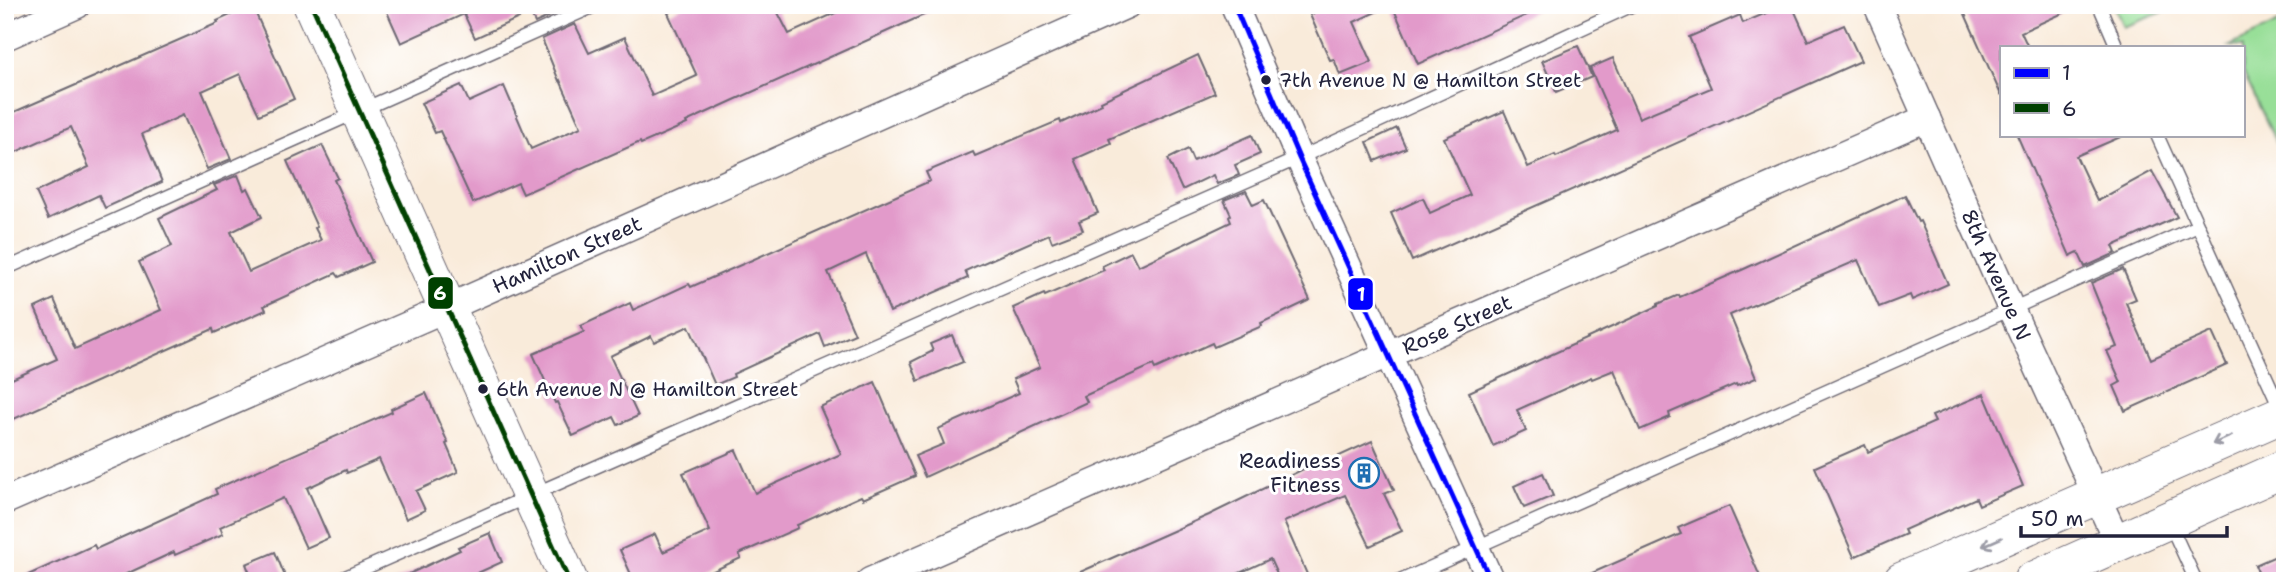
<svg xmlns="http://www.w3.org/2000/svg" width="2290" height="586" font-family="'Shantell Sans',sans-serif">
	<rect width="100%" height="100%" fill="#fff"/>
	<filter id="ink" filterUnits="userSpaceOnUse"><feTurbulence type="fractalNoise" baseFrequency=".0143" numOctaves="2"/><feDisplacementMap in="SourceGraphic" scale="14" xChannelSelector="R" yChannelSelector="G"/><feConvolveMatrix kernelMatrix="1 2 1 2 8 2 1 2 1" color-interpolation-filters="sRGB"/></filter>
	<filter id="wash" filterUnits="userSpaceOnUse"><feTurbulence type="fractalNoise" baseFrequency=".00686" numOctaves="4" result="noise"/><feDisplacementMap in="SourceGraphic" scale="28" xChannelSelector="R" yChannelSelector="G"/><feGaussianBlur stdDeviation="1.57" result="paint"/><feColorMatrix in="noise" values="0 0 0 0 0 0 0 0 0 0 0 0 0 0 0 0 0 1.4 0 .05"/><feComposite in="paint" operator="in"/></filter>
	<g filter="url(#wash)">
		<rect width="100%" height="100%" fill="#f9ebda"/>
		<g fill="#98df98" stroke="#5d806a" stroke-width="2">
			<polygon points="2114,5 2182,5 2123,27"/>
			<polygon points="2285,20 2285,161 2243,72 2243,47 2230,46"/>
		</g>
		<g id="blocks">
			<g fill="#e29aca">
				<polygon points="252,5 294,99 259,115 240,74 202,91 231,159 207,169 183,115 142,134 162,182 105,208 99,195 48,219 36,192 89,167 71,127 5,157 5,116 218,23 217,21"/>
				<polygon points="384,5 567,5 568,8 535,23 530,13 475,38 464,14 401,43"/>
				<polygon points="685,5 774,5 789,34 853,5 946,5 732,101 686,122 687,124 641,144 640,142 523,194 518,183 473,203 440,131 435,133 421,103 461,85 469,102 504,86 531,149 581,127 560,80 559,81 542,39 575,24 589,53 625,37 652,96 697,76 668,13"/>
				<polygon points="1331,5 1391,5 1354,22 1372,62 1340,75 1334,59 1330,60 1310,15"/>
				<polygon points="1392,5 1549,5 1418,64"/>
				<polygon points="1785,5 1792,5 1808,41 1844,25 1861,61 1412,261 1391,213 1423,198 1430,213 1470,195 1444,138 1504,111 1528,167 1555,155 1556,157 1617,130 1590,68 1613,58 1639,118 1711,88 1689,37 1740,15 1743,23"/>
				<polygon points="1961,5 2081,5 2021,32 2028,47 2001,47 2001,95"/>
				<polygon points="1578,46 1592,77 1556,92 1542,61"/>
				<polygon points="1198,55 1215,93 1109,139 1111,143 1075,159 1098,213 1079,221 1083,230 1052,242 1049,234 965,271 968,278 890,312 866,254 828,272 855,334 825,347 820,334 733,374 734,377 715,385 689,326 654,342 651,336 610,356 638,416 618,425 614,417 573,436 557,402 555,403 533,354 584,332 581,326 630,303 633,310 689,284 691,287 930,181 926,172 973,152 975,156 1060,120 1061,123 1102,104 1101,101"/>
				<polygon points="1397,128 1406,148 1375,161 1367,142"/>
				<polygon points="1252,135 1260,154 1235,165 1239,175 1217,184 1213,175 1182,190 1168,159 1188,149 1193,161"/>
				<polygon points="2017,135 2125,135 2076,156 2097,201 2152,171 2177,217 2113,246 2116,253 2085,267 2078,252 2070,256"/>
				<polygon points="322,145 338,178 334,180 372,262 339,277 336,273 264,306 266,310 214,333 213,329 5,423 5,382 57,359 35,308 54,299 75,349 161,310 139,262 172,246 159,218 217,190 214,185 238,175 244,190 248,188 262,217 231,232 249,272 321,240 315,228 317,227 287,161"/>
				<polygon points="1246,191 1253,205 1264,200 1310,300 1261,323 1262,326 1214,347 1212,343 1155,369 1153,365 1084,396 1087,402 925,477 915,456 944,444 938,429 1019,393 1013,379 1040,367 1013,308 1044,294 1045,296 1104,270 1102,266 1131,252 1138,266 1231,222 1229,217 1231,215 1224,200"/>
				<polygon points="1905,195 1918,222 1920,221 1948,284 1912,300 1910,295 1879,307 1858,260 1730,315 1756,378 1737,386 1736,384 1669,413 1670,417 1640,430 1614,370 1592,379 1591,377 1517,410 1526,431 1493,446 1469,392 1658,306 1658,304 1679,295 1680,297 1744,269"/>
				<polygon points="2123,269 2136,299 2126,303 2151,359 2212,332 2227,365 2125,411 2114,386 2121,382 2107,351 2117,347 2091,283"/>
				<polygon points="952,335 963,362 918,381 911,362 933,351 930,344"/>
				<polygon points="875,382 915,476 863,499 861,496 797,525 798,528 739,554 741,558 692,581 634,581 620,550 655,534 663,552 710,531 683,473 736,450 755,493 841,454 820,407"/>
				<polygon points="426,393 448,443 446,444 458,472 416,491 425,510 406,519 379,459 347,473 346,470 307,488 329,538 306,548 283,498 220,527 223,534 175,555 174,552 111,581 15,581 94,545 96,549 136,531 217,494 215,489 392,412 391,409"/>
				<polygon points="1984,394 2023,486 1979,505 1976,498 1904,530 1906,534 1854,557 1815,467 1865,445 1868,452 1935,422 1932,416"/>
				<polygon points="1372,441 1394,490 1384,494 1402,531 1370,546 1345,495 1284,522 1310,581 1280,581 1270,559 1222,581 1175,581 1171,572 1153,581 1060,581 1209,515 1320,461 1322,464"/>
				<polygon points="1543,473 1553,496 1524,508 1514,486"/>
				<polygon points="1729,506 1762,581 1574,581 1681,534 1678,528"/>
				<polygon points="490,533 502,562 460,581 394,581 460,550 458,547"/>
				<polygon points="275,552 287,581 253,581 246,564"/>
				<polygon points="2285,552 2285,581 2262,581 2255,565"/>
			</g>
		</g>
	</g>
	<g filter="url(#ink)">
		<use href="#blocks" fill-opacity="0" stroke="#6d6873" stroke-width="2"/>
		<g fill="none" stroke-linecap="round" stroke-linejoin="round">
			<g stroke="#6d6873" stroke-width="15">
				<g id="lane">
					<polyline points="2099,5 2117,47"/>
					<polyline points="2157,135 2282,412"/>
					<polyline points="5,269 597,5"/>
					<polyline points="2170,524 2196,581"/>
					<polyline points="336,581 1299,158 1633,5"/>
					<polyline points="1400,581 2198,226"/>
				</g>
			</g>
			<g stroke="#6d6873" stroke-width="29">
				<g id="street">
					<polyline points="1234,5 1299,158 1491,581"/>
					<polyline points="1877,5 2011,309 2118,543"/>
					<polyline points="5,37 77,5"/>
					<polyline points="5,501 447,308 1127,5"/>
					<polyline points="870,581 1927,118"/>
				</g>
			</g>
			<g stroke="#6d6873" stroke-width="39">
				<g id="secondary">
					<polyline points="312,5 569,581"/>
					<polyline points="1902,581 2285,413"/>
					<polyline points="2032,581 2285,468"/>
				</g>
			</g>
			<use href="#lane" stroke="#fff" stroke-width="12"/>
			<use href="#street" stroke="#fff" stroke-width="26"/>
			<use href="#secondary" stroke="#fff" stroke-width="37"/>
			<g stroke="#fff" stroke-width="10">
				<polyline id="bus-1" points="1234,5 1299,158 1491,581"/>
			</g>
			<g stroke="#fff" stroke-width="10">
				<polyline id="bus-2" points="312,5 569,581"/>
			</g>
			<use href="#bus-1" stroke="#00f" stroke-width="5"/>
			<use href="#bus-2" stroke="#004000" stroke-width="5"/>
		</g>
		<defs><path id="oneway-shaft" d="M-6 0H5M1.5-3L5.5 0L1.5 3" fill="none" stroke-width="1.6" stroke-linecap="round" stroke-linejoin="round" transform="scale(1.75)"/></defs>
		<g stroke="#9c9ca7">
			<use href="#oneway-shaft" transform="translate(2222 440) rotate(156)"/>
			<use href="#oneway-shaft" transform="translate(1992 542) rotate(156)"/>
		</g>
	</g>
	<defs>
		<g id="building-ring" transform="scale(1.575)"><circle r="9.5" fill="#fff" stroke="#1f6fb2" stroke-width="1.5"/><path d="M-4-6H4V6H1V3H-1V6H-4ZM-2.5-4.3h1.7v1.8h-1.7ZM.8-4.3h1.7v1.8H.8ZM-2.5-1h1.7V.8h-1.7ZM.8-1h1.7V.8H.8Z" fill="#1f6fb2"/></g>
	</defs>
	<g fill-rule="evenodd">
		<use href="#building-ring" x="1364" y="473"/>
	</g>
	<g fill="#22223b" stroke="#fff" stroke-width="2.5">
		<circle cx="1266" cy="80" r="6"/>
		<circle cx="483" cy="389" r="6"/>
	</g>
	<g text-anchor="middle" stroke-width="6" stroke-linejoin="round" paint-order="stroke">
		<g font-size="19" fill="#22223b" stroke="#fff" text-anchor="start">
			<text x="1279" y="87">7th Avenue N @ Hamilton Street</text>
			<text x="496" y="396">6th Avenue N @ Hamilton Street</text>
		</g>
		<g font-size="21" fill="#22223b" stroke="#fff">
			<text transform="translate(567 255) rotate(-24)" y="7">Hamilton Street</text>
			<text transform="translate(1996 275) rotate(66)" y="7">8th Avenue N</text>
			<text transform="translate(1457 325) rotate(-24)" y="7">Rose Street</text>
		</g>
		<g font-size="21" fill="#22223b" stroke="#fff" text-anchor="end">
			<text x="1341" y="468">Readiness<tspan x="1341" dy="24">Fitness</tspan></text>
		</g>
	</g>
	<g stroke="#fff" stroke-width="2.5">
		<rect x="427" y="276" width="27" height="34" rx="7" fill="#004000"/>
		<rect x="1347" y="277" width="27" height="34" rx="7" fill="#00f"/>
	</g>
	<g font-size="19" text-anchor="middle" font-weight="bold" fill="#fff">
		<text x="440" y="300">6</text>
		<text x="1361" y="301">1</text>
	</g>
	<rect width="2290" height="586" fill="none" stroke="#fff" stroke-width="28"/>
	<rect x="2000" y="46" width="245" height="91" fill="#ffffff" stroke="#a7a7b1" stroke-width="2"/>
	<rect x="2014" y="68" width="35" height="10" fill="#0000ff" stroke="#a7a7b1" stroke-width="2"/>
	<text x="2062" y="80" font-size="21" fill="#22223b">1</text>
	<rect x="2014" y="103" width="35" height="10" fill="#004000" stroke="#a7a7b1" stroke-width="2"/>
	<text x="2062" y="116" font-size="21" fill="#22223b">6</text>
	<path d="M2021 526v10h206v-10" fill="none" stroke="#22223b" stroke-width="3.5"/>
	<text x="2031" y="526" font-size="21" fill="#22223b" stroke="#ffffff" stroke-width="5" paint-order="stroke">50 m</text>
</svg>
